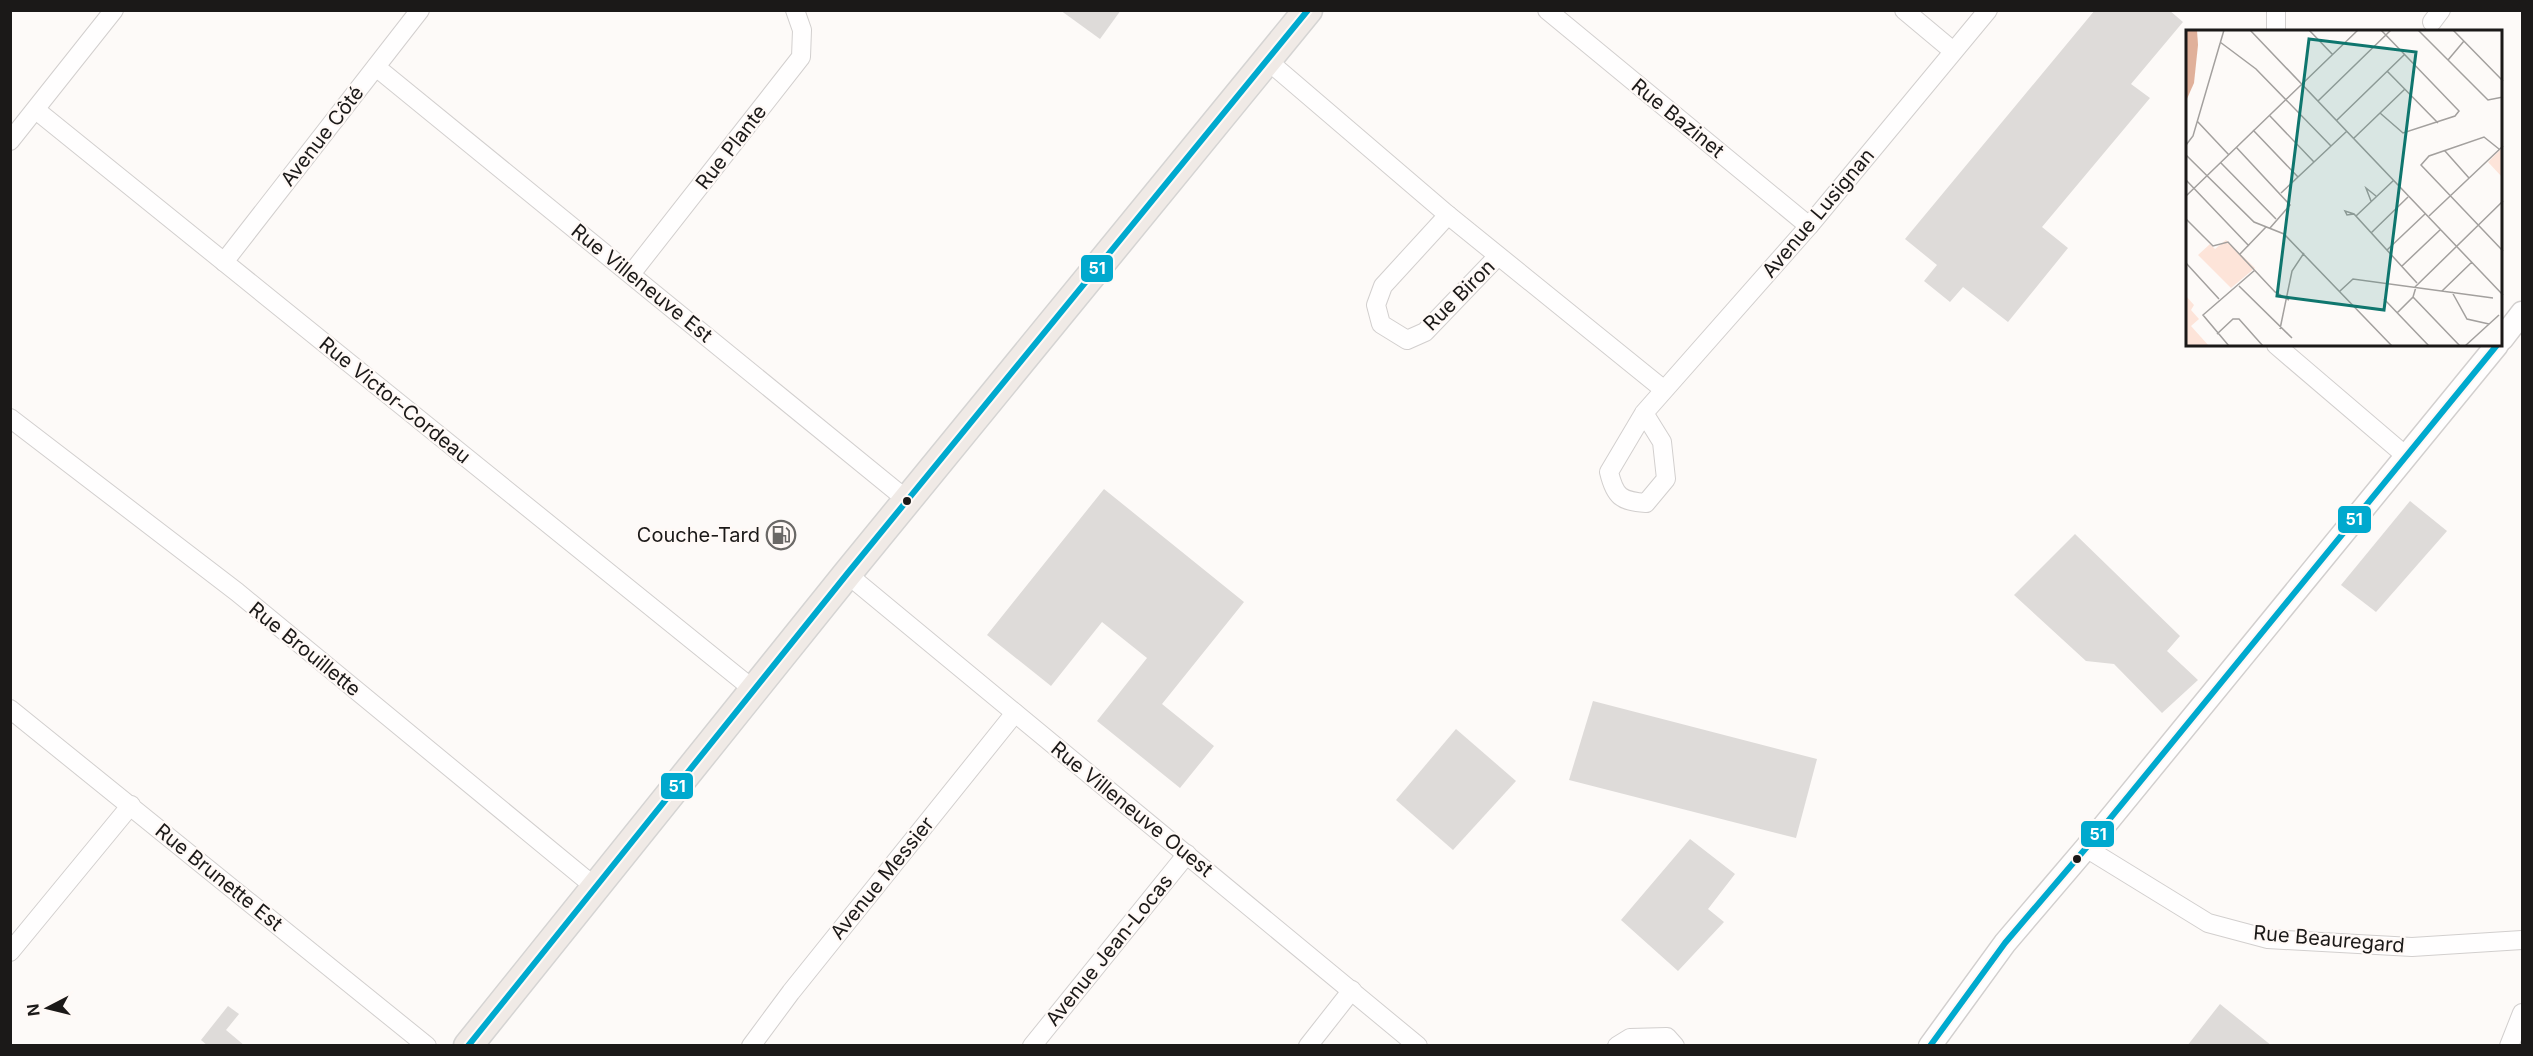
<svg xmlns="http://www.w3.org/2000/svg" width="2533" height="1056" font-family="Inter,sans-serif">
	<rect width="100%" height="100%" fill="#fdfaf8"/>
	<g fill="#dedbd9">
		<polygon points="1060,10 1121,10 1100,39"/>
		<polygon points="2095,10 2169,10 2183,22 2131,84 2150,98 2042,227 2068,248 2008,322 1963,287 1950,302 1924,281 1937,265 1905,239"/>
		<polygon points="1104,489 1244,602 1162,704 1214,746 1180,788 1097,721 1147,658 1102,622 1051,686 987,635"/>
		<polygon points="2410,501 2447,531 2376,612 2341,585"/>
		<polygon points="2075,534 2180,636 2167,651 2198,680 2162,713 2114,664 2086,661 2014,595"/>
		<polygon points="1593,701 1817,759 1796,838 1569,780"/>
		<polygon points="1456,729 1516,781 1453,850 1396,800"/>
		<polygon points="1690,839 1735,874 1708,909 1724,922 1678,971 1621,920"/>
		<polygon points="2220,1004 2272,1046 2187,1046"/>
		<polygon points="228,1006 239,1014 226,1030 245,1046 208,1046 201,1040"/>
	</g>
	<g fill="none" stroke-linecap="round" stroke-linejoin="round">
		<g stroke="#d2cfce" stroke-width="20">
			<g id="minor">
				<polyline points="1547,10 1809,226"/>
				<polyline points="1904,10 1953,51"/>
				<polyline points="2432,22 2441,10"/>
				<polyline points="2276,32 2276,10"/>
				<polyline points="1267,60 1448,215 1663,389"/>
				<polyline points="376,67 907,500"/>
				<polyline points="36,110 754,690"/>
				<polyline points="10,141 114,10"/>
				<polyline points="1448,215 1383,286 1376,305 1381,324 1407,340 1425,332 1498,256"/>
				<polyline points="224,262 420,10"/>
				<polyline points="631,274 801,57 802,30 795,10"/>
				<polyline points="2276,345 2406,456"/>
				<path d="M 1644,413 L 1662,442 L 1666,479 L 1646,503 C 1621,501 1615,497 1609,472 L 1644,413 L 1809,226 L 1988,10"/>
				<polyline points="10,418 237,592 595,887"/>
				<polyline points="847,574 1418,1046"/>
				<polyline points="10,709 427,1046"/>
				<polyline points="2086,848 2208,923 2268,939 2412,947 2522,940"/>
				<polyline points="10,952 131,805"/>
				<polyline points="751,1046 791,992 1015,713"/>
				<polyline points="1032,1046 1187,854"/>
				<polyline points="1308,1046 1352,990"/>
				<polyline points="1617,1046 1630,1038 1667,1037 1675,1046"/>
				<polyline points="2509,1046 2522,1013"/>
			</g>
		</g>
		<g stroke="#d2cfce" stroke-width="25">
			<g id="tertiary">
				<polyline points="2502,339 2522,313"/>
				<polyline points="1930,1046 2005,943 2086,848 2497,345"/>
			</g>
		</g>
		<g stroke="#d5d4d3" stroke-width="31">
			<polyline id="primary" points="468,1046 847,574 1308,10"/>
		</g>
		<use href="#minor" stroke="#fffefe" stroke-width="18"/>
		<use href="#tertiary" stroke="#fffefe" stroke-width="22"/>
		<use href="#primary" stroke="#f0eae6" stroke-width="28"/>
		<g stroke="#fff9f6" stroke-width="10">
			<g id="bus-1">
				<polyline points="468,1046 847,574 1308,10"/>
				<polyline points="1930,1046 2005,943 2086,848 2497,345"/>
			</g>
		</g>
		<use href="#bus-1" stroke="#00a9ce" stroke-width="6"/>
	</g>
	<defs>
		<g id="fuel-ring" transform="scale(1.5)"><circle r="9.5" fill="#fff9f6" stroke="#6a6866" stroke-width="1.5"/><path d="M-5.5-6h7V0h2V4h1.3V-2.5L3-4.5l.8-.8L6-3V5H2.5V1h-1V6h-7ZM-4.2-4.7v3.2H.2V-4.7Z" fill="#6a6866"/></g>
	</defs>
	<g fill-rule="evenodd">
		<use href="#fuel-ring" x="781" y="535"/>
	</g>
	<g fill="#1b1918" stroke="#fff9f6" stroke-width="2">
		<circle cx="907" cy="501" r="5"/>
		<circle cx="2077" cy="859" r="5"/>
	</g>
	<g text-anchor="middle" stroke-width="4.5" stroke-linejoin="round" paint-order="stroke">
		<g font-size="20" fill="#1b1918" stroke="#fff9f6">
			<text transform="translate(1678 118) rotate(39)" y="7">Rue Bazinet</text>
			<text transform="translate(322 136) rotate(-52)" y="7">Avenue Côté</text>
			<text transform="translate(731 147) rotate(-52)" y="7">Rue Plante</text>
			<text transform="translate(1818 213) rotate(-50)" y="7">Avenue Lusignan</text>
			<text transform="translate(642 283) rotate(39)" y="7">Rue Villeneuve Est</text>
			<text transform="translate(1459 295) rotate(-45)" y="7">Rue Biron</text>
			<text transform="translate(395 400) rotate(39)" y="7">Rue Victor-Cordeau</text>
			<text transform="translate(305 649) rotate(39)" y="7">Rue Brouillette</text>
			<text transform="translate(1132 809) rotate(39)" y="7">Rue Villeneuve Ouest</text>
			<text transform="translate(219 877) rotate(39)" y="7">Rue Brunette Est</text>
			<text transform="translate(882 878) rotate(-51)" y="7">Avenue Messier</text>
			<text transform="translate(2329 939) rotate(5)" y="7">Rue Beauregard</text>
			<text transform="translate(1109 950) rotate(-51)" y="7">Avenue Jean-Locas</text>
		</g>
		<g font-size="20" fill="#1b1918" stroke="#fff9f6" text-anchor="end">
			<text x="760" y="542">Couche-Tard</text>
		</g>
	</g>
	<g transform="translate(2186 30)">
		<rect width="316" height="316" fill="#fdfaf8"/>
		<path d="M 316,118 L 316,147 L 302,132 ZM 40,210 L 69,238 L 45,258 L 12,225 L 24,214 L 29,219 ZM 0,266 L 8,275 L 5,280 L 13,289 L 5,296 L 23,316 L 0,316 Z" fill="#fde4d9"/>
		<path d="M 0,0 L 11,0 L 12,15 L 8,53 L 0,71 Z" fill="#e0b09a"/>
		<path fill="none" stroke="#a3a09e" stroke-width="1.5" d="M 64,0 L 317,265M 123,0 L 147,25M 232,0 L 302,70 L 317,67M 267,0 L 317,51M 34,12 L 70,39 L 145,116M 262,30 L 278,11M 201,41 L 252,93M 132,71 L 205,0M 194,83 L 217,103 L 269,86 L 273,81 L 195,0M 84,86 L 128,132M 151,90 L 219,24M 11,91 L 43,125M 67,100 L 112,147M 168,108 L 219,59M 0,115 L 7,106 L 38,0M 50,117 L 104,175 L 84,198M 313,119 L 298,107 L 243,126 L 235,135 L 317,221M 259,121 L 283,148M 0,125 L 68,192 L 98,204 L 206,316M 35,133 L 90,189M 0,150 L 63,216M 95,163 L 161,101M 0,166 L 172,0M 185,171 L 180,158 L 190,166M 168,184 L 161,185 L 159,181 L 168,184 L 231,253M 170,186 L 208,150M 243,186 L 317,116M 0,189 L 27,216 L 42,212 L 89,262 L 103,270M 185,203 L 222,167M 201,220 L 239,184M 54,224 L 80,197M 0,233 L 33,269M 216,236 L 255,199M 53,256 L 106,308M 229,257 L 317,171M 154,261 L 167,249 L 307,268M 256,261 L 286,232M 266,262 L 281,289 L 303,294M 227,267 L 274,316M 198,269 L 243,316M 211,283 L 227,267 L 230,257M 94,299 L 106,241 L 118,223M 31,304 L 47,289 L 53,289 L 77,316M 43,316 L 17,285 L 69,240M 279,316 L 313,285"/>
		<path fill="#0f766e" fill-opacity="0.15" stroke="#0f766e" stroke-width="3" d="M 123,9 L 230,22 L 198,280 L 91,266 Z"/>
		<rect width="316" height="316" fill="none" stroke="#1b1918" stroke-width="3"/>
	</g>
	<g stroke="#fff9f6" stroke-width="2">
		<rect x="1080" y="254" width="34" height="29" rx="6" fill="#00a9ce"/>
		<rect x="2337" y="505" width="35" height="29" rx="6" fill="#00a9ce"/>
		<rect x="660" y="772" width="34" height="28" rx="6" fill="#00a9ce"/>
		<rect x="2080" y="820" width="35" height="28" rx="6" fill="#00a9ce"/>
	</g>
	<g font-size="16" text-anchor="middle" font-weight="bold" fill="#fff">
		<text x="1097" y="274">51</text>
		<text x="2354" y="525">51</text>
		<text x="677" y="792">51</text>
		<text x="2098" y="840">51</text>
	</g>
	<rect width="2533" height="1056" fill="none" stroke="#1b1918" stroke-width="24"/>
	<g transform="translate(48 1008) rotate(263)" stroke="#fff9f6" stroke-width="4.5" paint-order="stroke">
	<path d="M0-4.5L10 22L0 15L-10 22Z" fill="#1b1918"/>
	<text y="-9" font-size="16" font-weight="bold" text-anchor="middle" fill="#1b1918">N</text>
	</g>
</svg>
